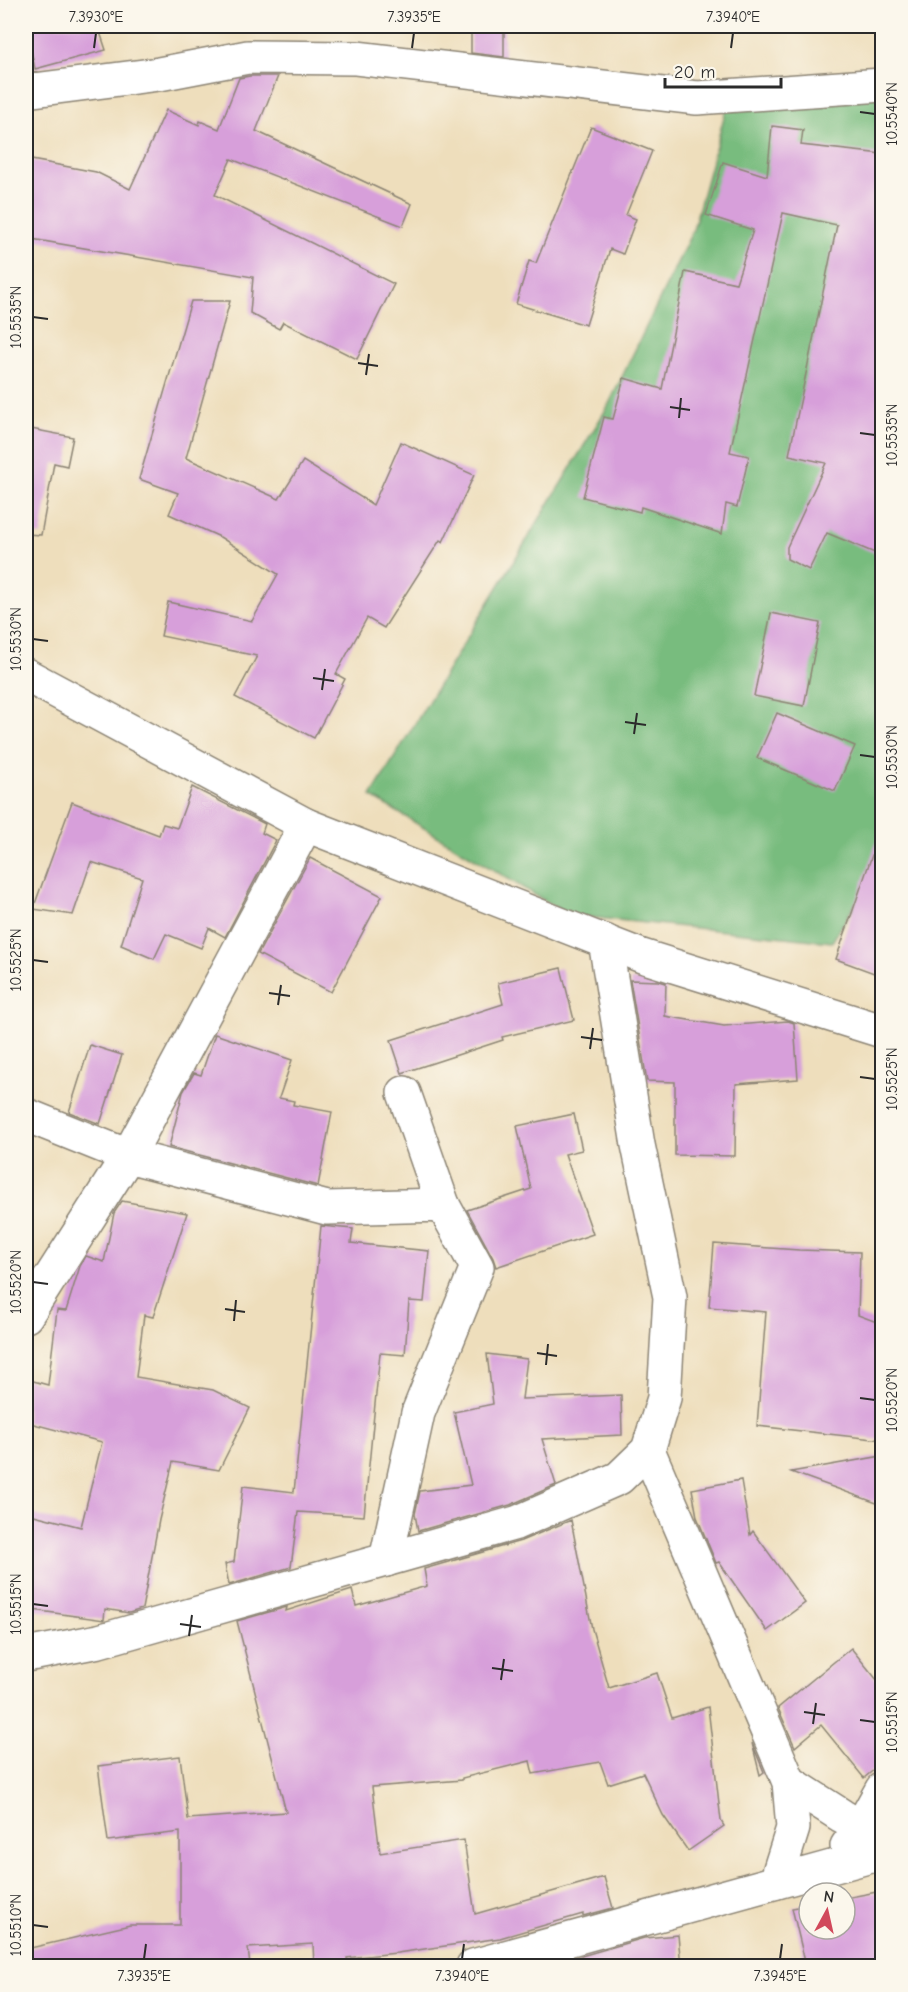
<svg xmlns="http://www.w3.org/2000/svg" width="908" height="1992" font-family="'Comic Neue',sans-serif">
	<rect width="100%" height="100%" fill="#fbf7ec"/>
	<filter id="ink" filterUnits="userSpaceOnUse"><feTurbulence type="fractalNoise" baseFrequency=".0167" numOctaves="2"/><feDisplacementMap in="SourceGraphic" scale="12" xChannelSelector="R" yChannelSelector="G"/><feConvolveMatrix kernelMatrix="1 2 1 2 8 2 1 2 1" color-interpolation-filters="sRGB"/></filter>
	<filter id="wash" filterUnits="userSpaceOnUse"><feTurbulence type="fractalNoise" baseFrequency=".008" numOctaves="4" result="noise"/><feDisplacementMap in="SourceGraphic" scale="24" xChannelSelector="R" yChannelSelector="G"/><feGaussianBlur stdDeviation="1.35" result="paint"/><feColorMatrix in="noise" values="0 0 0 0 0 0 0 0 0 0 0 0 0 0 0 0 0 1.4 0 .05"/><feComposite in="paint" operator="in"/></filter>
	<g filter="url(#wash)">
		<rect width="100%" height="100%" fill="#eedebc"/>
		<polygon fill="#78bc7e" stroke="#527454" stroke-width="1.5" points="882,95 882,860 832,942 568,915 371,796 607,408 693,230 726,110"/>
		<g id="blocks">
			<g fill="#d79fda">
				<polygon points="26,26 98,26 106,50 35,69"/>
				<polygon points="471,26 504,26 504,57 471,53"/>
				<polygon points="250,76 278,76 256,131 412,204 403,226 231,159 215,195 394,284 357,359 283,322 279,329 250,313 253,277 26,238 26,159 96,172 130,189 166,110 199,125 200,121 219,129 239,78"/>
				<polygon points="772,126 803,130 801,145 882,154 882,556 827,533 809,570 787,559 787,547 826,463 789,455 837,225 783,213 730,452 749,456 737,507 726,504 722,534 641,507 640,512 583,497 604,417 613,419 624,378 662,389 685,272 736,283 753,230 706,215 723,162 767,176"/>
				<polygon points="591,127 652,151 626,215 636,219 623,254 610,249 586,325 516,304 529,261 536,263"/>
				<polygon points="191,301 230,301 186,458 279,499 303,461 373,505 401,442 474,475 443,542 440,540 384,628 367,618 336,674 345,679 314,738 235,697 257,656 161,636 168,602 252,621 278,574 220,537 169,514 178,493 139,479"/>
				<polygon points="26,428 73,437 67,466 54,463 41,535 26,534"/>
				<polygon points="771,613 820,623 804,706 754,696"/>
				<polygon points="777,713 855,746 835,791 757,758"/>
				<polygon points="192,787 265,824 262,833 276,840 225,937 209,928 201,948 166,934 154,959 121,945 142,878 91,862 73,915 33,909 72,802 159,835 163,824 177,828"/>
				<polygon points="878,838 882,839 882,976 836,959"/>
				<polygon points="310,858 382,896 331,992 258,954"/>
				<polygon points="561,968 574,1020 502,1037 503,1040 402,1073 391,1040 503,1004 498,983"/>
				<polygon points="630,980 659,981 666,983 665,1016 724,1026 788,1021 794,1023 798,1079 736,1084 735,1156 675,1155 675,1082 647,1081"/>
				<polygon points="215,1034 292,1060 279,1098 294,1101 293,1105 332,1112 318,1186 169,1147 183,1092 194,1073 201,1075"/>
				<polygon points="90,1045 122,1055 100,1124 69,1112"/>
				<polygon points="574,1114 582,1150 565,1154 593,1234 496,1267 493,1258 467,1210 531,1189 517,1126"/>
				<polygon points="122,1201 187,1213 153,1317 144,1315 136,1377 213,1390 250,1408 219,1470 173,1462 159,1520 142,1609 129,1613 105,1609 104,1620 26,1609 26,1513 81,1527 102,1442 26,1422 26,1379 48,1385 57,1310 66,1311 80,1266 86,1256 104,1262 114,1213"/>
				<polygon points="321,1226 353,1229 351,1243 429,1251 424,1302 409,1301 405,1355 380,1353 364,1516 298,1512 291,1567 229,1585 225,1564 234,1562 243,1486 294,1492"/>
				<polygon points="714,1244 799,1250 860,1252 858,1315 882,1324 882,1440 757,1426 766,1312 709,1307"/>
				<polygon points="487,1354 527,1359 522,1399 621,1395 622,1435 542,1439 556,1485 510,1505 418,1531 415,1514 420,1491 471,1485 454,1412 493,1404"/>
				<polygon points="882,1456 882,1505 791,1472"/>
				<polygon points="741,1480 750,1535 753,1531 805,1603 767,1631 719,1562 716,1563 697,1517 692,1489"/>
				<polygon points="571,1520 592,1629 609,1688 657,1673 672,1718 708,1707 721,1821 724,1826 688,1851 663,1815 643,1773 608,1784 600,1762 533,1774 530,1761 462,1778 462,1780 372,1787 380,1853 464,1840 475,1914 604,1877 613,1908 583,1916 583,1914 500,1938 397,1953 347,1958 348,1966 314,1966 313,1944 248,1948 250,1966 26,1966 26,1949 130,1925 180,1925 180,1832 108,1841 98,1766 180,1756 188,1819 286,1812 237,1621 287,1607 286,1611 352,1590 356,1606 427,1586 424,1569 521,1541"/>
				<polygon points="851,1648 882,1686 882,1763 864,1778 821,1725 795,1747 778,1708"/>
				<polygon points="752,1743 764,1772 760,1775"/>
				<polygon points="882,1891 882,1966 806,1966 792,1908 809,1905 809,1929 845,1929 845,1898"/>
				<polygon points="678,1935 681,1966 578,1966 578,1957 644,1938"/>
			</g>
		</g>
	</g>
	<g filter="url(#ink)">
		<use href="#blocks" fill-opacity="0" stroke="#8c8474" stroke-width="1.5"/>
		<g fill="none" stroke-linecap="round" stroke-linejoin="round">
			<g stroke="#8c8474" stroke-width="36">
				<g id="minor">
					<polyline points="26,91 159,74 248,57 356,58 697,98 882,85"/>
					<polyline points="26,675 306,825 642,956 882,1031"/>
					<polyline points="404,1093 443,1205"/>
					<polyline points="26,1115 128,1156 327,1208 443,1205 477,1267 418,1413 386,1560"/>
					<polyline points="26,1316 128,1156 306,825"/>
					<polyline points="648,1450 789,1782 793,1828 776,1882"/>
					<polyline points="26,1655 99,1641 516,1523 619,1478 648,1450 664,1398 670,1297 638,1145 605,941"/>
					<polyline points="789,1782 842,1816 882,1839"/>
					<polyline points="847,1846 861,1827 882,1789"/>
					<polyline points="473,1966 882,1853"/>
				</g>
			</g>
			<use href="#minor" stroke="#fff" stroke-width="33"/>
		</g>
	</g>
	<path fill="none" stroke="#2b2b2b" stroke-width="2" d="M 94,48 L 96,33M 412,48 L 414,33M 731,48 L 733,33M 860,112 L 875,114M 33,317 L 48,319M 358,363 L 378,366M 366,375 L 369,354M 670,407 L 690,410M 679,418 L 681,398M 860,433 L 875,435M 33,639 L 48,641M 313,678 L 334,681M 322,690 L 325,669M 625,722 L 646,725M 634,734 L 637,713M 860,755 L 875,757M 33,960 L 48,962M 269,993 L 290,996M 278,1005 L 281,985M 581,1037 L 602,1040M 590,1049 L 593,1028M 860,1077 L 875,1079M 33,1282 L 48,1284M 225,1309 L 245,1312M 234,1321 L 236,1300M 537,1353 L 557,1356M 546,1365 L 548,1344M 860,1398 L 875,1400M 33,1604 L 48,1606M 180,1624 L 201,1627M 189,1636 L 192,1615M 492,1668 L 513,1671M 501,1680 L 504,1659M 804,1712 L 825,1715M 860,1720 L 875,1722M 813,1724 L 816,1703M 33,1925 L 48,1927M 144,1959 L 146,1944M 462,1959 L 464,1944M 780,1959 L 782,1944"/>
	<rect width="908" height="1992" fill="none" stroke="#fbf7ec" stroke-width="66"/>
	<g transform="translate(827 1911) rotate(8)"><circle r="28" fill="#fbf7ec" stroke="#a8a59f" stroke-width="1.5"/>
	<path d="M0-4.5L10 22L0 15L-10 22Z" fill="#d1495b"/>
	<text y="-9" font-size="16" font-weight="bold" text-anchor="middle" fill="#2b2b2b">N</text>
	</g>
	<path d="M665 78v9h116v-9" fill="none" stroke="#2b2b2b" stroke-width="3"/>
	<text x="674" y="78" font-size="18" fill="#2b2b2b" stroke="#fbf7ec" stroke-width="4.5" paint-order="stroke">20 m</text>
	<rect x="33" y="33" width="842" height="1926" fill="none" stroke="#2b2b2b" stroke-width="2"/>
	<g font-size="15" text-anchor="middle" fill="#2b2b2b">
		<text x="96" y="22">7.3930°E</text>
		<text x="414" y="22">7.3935°E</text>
		<text x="733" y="22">7.3940°E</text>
		<text transform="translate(892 114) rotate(-90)" y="5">10.5540°N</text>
		<text transform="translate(16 317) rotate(-90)" y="5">10.5535°N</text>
		<text transform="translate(892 435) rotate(-90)" y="5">10.5535°N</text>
		<text transform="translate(16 639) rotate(-90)" y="5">10.5530°N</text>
		<text transform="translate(892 757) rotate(-90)" y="5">10.5530°N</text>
		<text transform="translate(16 960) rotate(-90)" y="5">10.5525°N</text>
		<text transform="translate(892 1079) rotate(-90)" y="5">10.5525°N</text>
		<text transform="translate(16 1282) rotate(-90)" y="5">10.5520°N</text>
		<text transform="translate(892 1400) rotate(-90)" y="5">10.5520°N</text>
		<text transform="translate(16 1604) rotate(-90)" y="5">10.5515°N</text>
		<text transform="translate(892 1722) rotate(-90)" y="5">10.5515°N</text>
		<text transform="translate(16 1925) rotate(-90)" y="5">10.5510°N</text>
		<text x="144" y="1981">7.3935°E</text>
		<text x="462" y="1981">7.3940°E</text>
		<text x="780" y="1981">7.3945°E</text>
	</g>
</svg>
